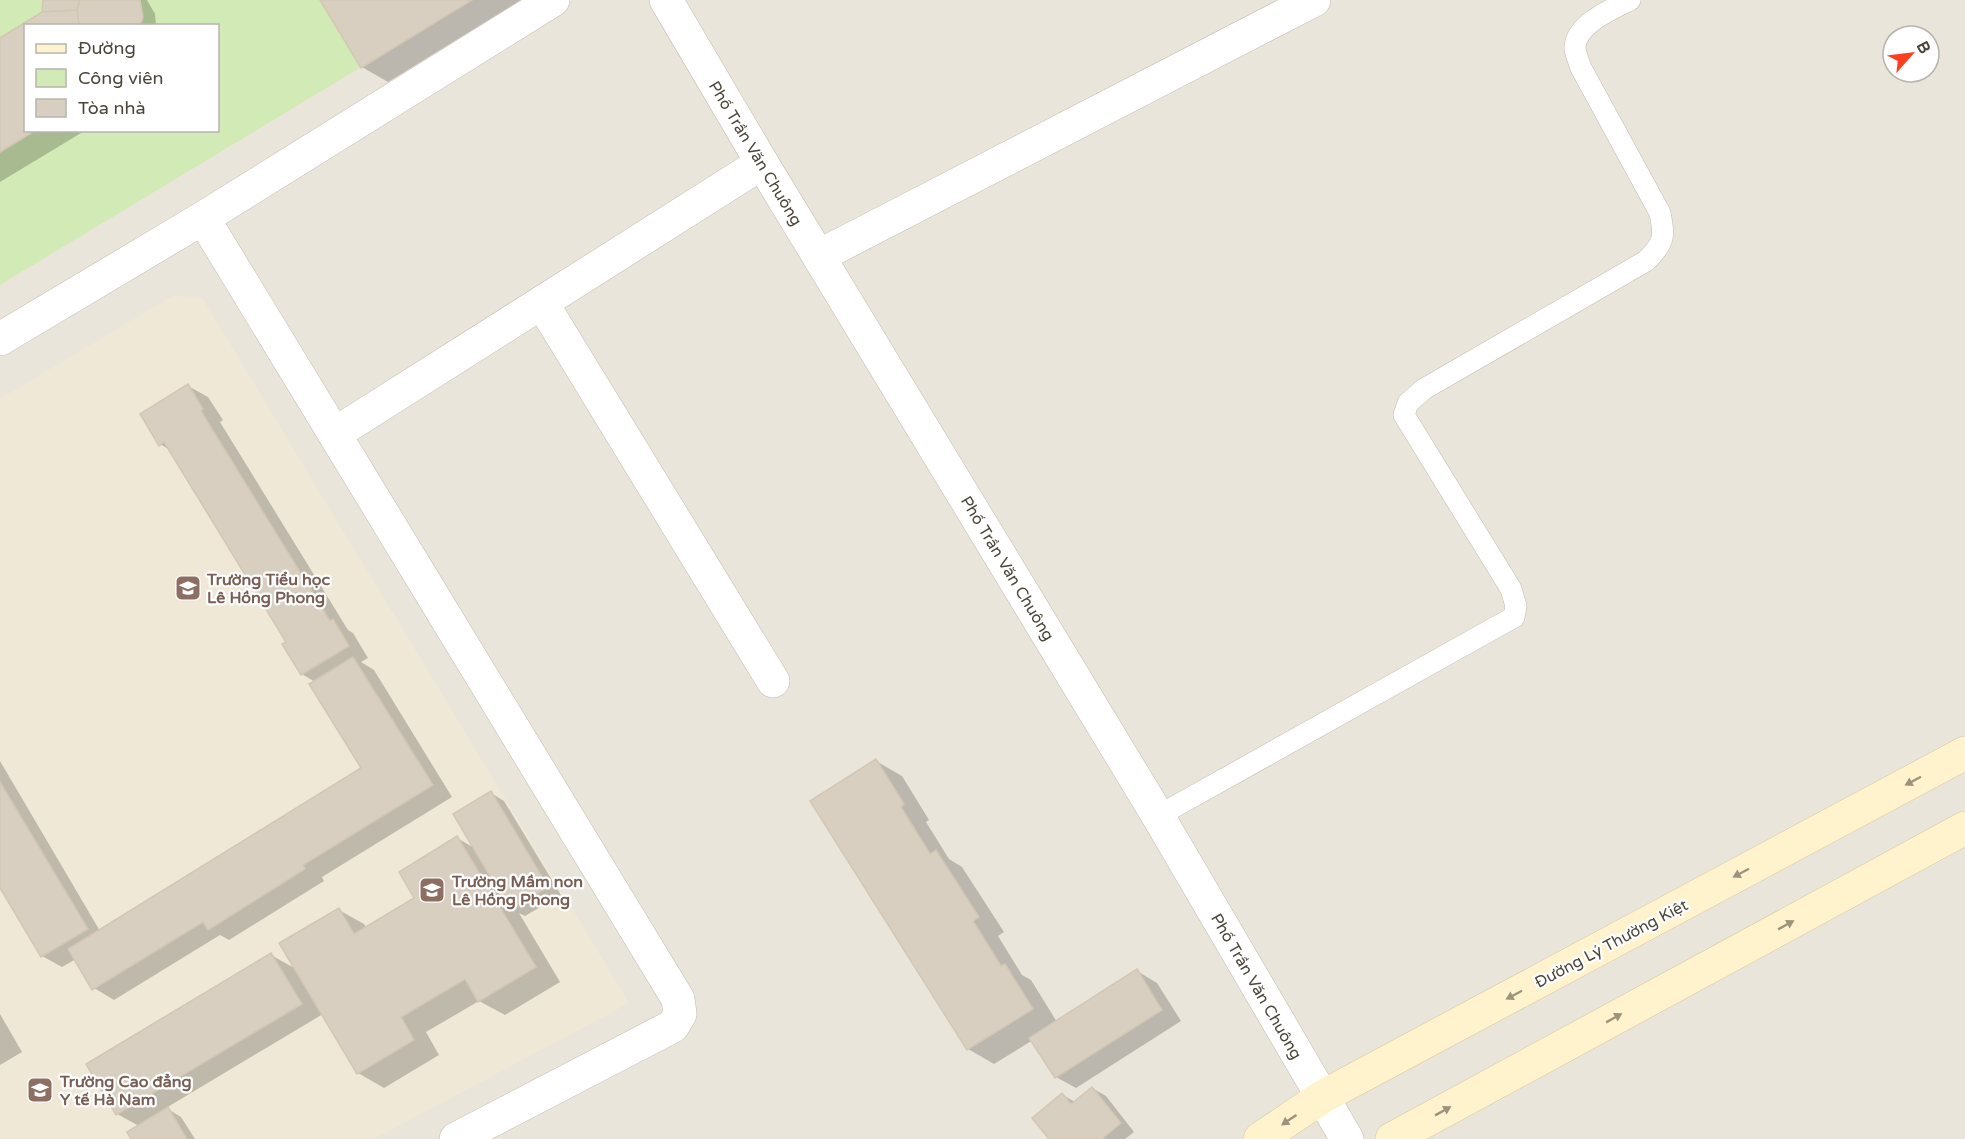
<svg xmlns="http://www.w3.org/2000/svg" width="1965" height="1139" font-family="'Varela Round',sans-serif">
	<rect width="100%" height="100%" fill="#f6f3ec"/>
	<path fill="#eae5da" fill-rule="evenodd" d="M 0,0 L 1965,0 L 1965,1139 L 0,1139 ZM 26,26 L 218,26 L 218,130 L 26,130 ZM 1893,36 L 1929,36 L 1929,72 L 1893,72 Z"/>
	<polygon fill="#efe8d6" points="174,295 202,298 629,1003 374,1139 0,1139 0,399"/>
	<path fill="#d2eab5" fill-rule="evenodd" d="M 0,0 L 472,0 L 0,285 ZM 26,26 L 218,26 L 218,130 L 26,130 Z"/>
	<g fill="#0003">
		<polygon points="45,0 147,0 155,14 156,26 26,26 26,130 86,130 0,182 0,40 42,14"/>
		<polygon points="322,0 521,0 388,82 362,67"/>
		<polygon points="188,386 208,397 223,420 220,422 348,630 353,633 368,658 361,662 374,670 452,797 322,877 324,881 229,940 220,935 114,1000 94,988 76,959 62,967 42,956 0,885 0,761 100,931 363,768 315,682 302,674 284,645 288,642 170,450 160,444"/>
		<polygon points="876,761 902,776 929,820 926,822 949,859 962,867 1004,932 998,936 1022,975 1031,980 1057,1022 1137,971 1157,983 1181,1021 1076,1088 1056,1077 1033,1040 994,1064 968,1049"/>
		<polygon points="491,793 504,801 561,895 525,916 519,913 560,982 505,1015 479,1001 426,1032 439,1055 384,1088 358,1073 323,1014 166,1108 181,1117 195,1139 133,1139 139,1126 117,1114 271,955 296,969 339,910 364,924 366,928 416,898 457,838 476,849"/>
		<polygon points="0,1014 22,1052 0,1065"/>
		<polygon points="1092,1088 1106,1096 1134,1132 1125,1139 1051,1139 1063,1095 1075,1102"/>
	</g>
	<g fill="#d8cfc1" stroke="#d3c7b4" stroke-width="1.5">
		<polygon points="43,0 80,0 77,10 42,12"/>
		<polygon points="80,0 140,0 143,17 140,26 79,26 77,10"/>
		<polygon points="320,0 472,0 361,68"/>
		<polygon points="77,10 79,26 26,26 26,130 36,130 0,152 0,38 42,12"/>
		<polygon points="188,384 203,409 201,411 330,621 333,619 349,646 301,675 282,644 286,642 164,442 159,446 140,414"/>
		<polygon points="353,657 433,785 303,865 305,869 208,930 203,922 92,990 68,949 361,768 309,684"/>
		<polygon points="876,759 904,804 901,807 930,854 936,850 979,917 973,921 1001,966 1005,964 1033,1009 967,1050 810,801"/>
		<polygon points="0,782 88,929 41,957 0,888"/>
		<polygon points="491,791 548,887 510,910 453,814"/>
		<polygon points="457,836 536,967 478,1002 465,979 401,1017 414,1040 357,1074 279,943 339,908 354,934 414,898 399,872"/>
		<polygon points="271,953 302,1004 116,1115 86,1064"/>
		<polygon points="1137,969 1162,1010 1055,1078 1029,1038"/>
		<polygon points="1092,1087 1121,1123 1102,1139 1049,1139 1032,1118 1062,1093 1071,1104"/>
		<polygon points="168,1107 187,1139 131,1139 127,1132"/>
	</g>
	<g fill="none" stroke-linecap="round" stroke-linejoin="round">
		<g stroke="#c2bbae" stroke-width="22">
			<path id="service" d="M 1158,816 L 1514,617 L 1516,606 L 1511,589 L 1404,415 L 1408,403 L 1424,389 L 1646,261 C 1664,243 1665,238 1660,213 L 1581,68 C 1579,62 1576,55 1575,49 C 1574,25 1612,9 1630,0"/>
		</g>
		<g stroke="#c2bbae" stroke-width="34">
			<g id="minor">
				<polyline points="203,218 678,999 680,1014 673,1026 456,1139"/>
				<polyline points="819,256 1314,0"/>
				<polyline points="542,303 773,681"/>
				<polyline points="0,339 203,218 553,0"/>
				<polyline points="336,433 762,163"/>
			</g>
		</g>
		<g stroke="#c2bbae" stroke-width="34">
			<polyline id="tertiary" points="666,0 762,163 1158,816 1347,1139"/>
		</g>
		<g stroke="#d6c79b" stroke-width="34">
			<g id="secondary">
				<polyline points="1260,1139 1322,1097 1965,753"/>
				<polyline points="1392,1139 1965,828"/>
			</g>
		</g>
		<use href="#service" stroke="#fff" stroke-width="21"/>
		<use href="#minor" stroke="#fff" stroke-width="33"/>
		<use href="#tertiary" stroke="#fff" stroke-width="33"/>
		<use href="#secondary" stroke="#fff3cd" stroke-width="33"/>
	</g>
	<defs><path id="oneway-solid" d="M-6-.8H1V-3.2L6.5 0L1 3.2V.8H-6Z" transform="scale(1.5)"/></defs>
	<g fill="#9c937c">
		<use href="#oneway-solid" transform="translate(1913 781) rotate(152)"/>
		<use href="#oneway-solid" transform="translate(1741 873) rotate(152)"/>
		<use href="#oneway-solid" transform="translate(1786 925) rotate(-29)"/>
		<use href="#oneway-solid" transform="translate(1514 995) rotate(152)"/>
		<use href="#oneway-solid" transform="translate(1614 1018) rotate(-29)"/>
		<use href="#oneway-solid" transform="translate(1443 1111) rotate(-29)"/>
		<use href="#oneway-solid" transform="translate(1289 1120) rotate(146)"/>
	</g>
	<defs>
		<g id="school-square" transform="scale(1.35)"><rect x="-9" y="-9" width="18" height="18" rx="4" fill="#8d6e63" stroke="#fff"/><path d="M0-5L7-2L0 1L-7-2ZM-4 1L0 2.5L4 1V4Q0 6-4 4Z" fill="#fff"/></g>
		<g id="university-square" transform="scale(1.35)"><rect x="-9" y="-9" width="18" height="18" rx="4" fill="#8d6e63" stroke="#fff"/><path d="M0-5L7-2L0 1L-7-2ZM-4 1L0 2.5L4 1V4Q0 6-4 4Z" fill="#fff"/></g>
	</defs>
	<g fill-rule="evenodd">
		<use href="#school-square" x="188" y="588"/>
		<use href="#school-square" x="432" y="890"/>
		<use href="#university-square" x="40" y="1090"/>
	</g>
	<g text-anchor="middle" stroke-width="4.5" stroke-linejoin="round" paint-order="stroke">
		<g font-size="16" fill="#4b4439" stroke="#fff">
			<text transform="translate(756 153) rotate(59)" y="6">Phố Trần Văn Chuông</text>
			<text transform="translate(1008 568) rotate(59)" y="6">Phố Trần Văn Chuông</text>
			<text transform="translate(1611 943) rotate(-28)" y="6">Đường Lý Thường Kiệt</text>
			<text transform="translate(1257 986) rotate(60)" y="6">Phố Trần Văn Chuông</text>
		</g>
		<g font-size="16" font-weight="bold" fill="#785e54" stroke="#fff" text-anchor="start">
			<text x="207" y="585">Trường Tiểu học<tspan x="207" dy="18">Lê Hồng Phong</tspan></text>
			<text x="452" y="887">Trường Mầm non<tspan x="452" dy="18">Lê Hồng Phong</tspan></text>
			<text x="60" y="1087">Trường Cao đẳng<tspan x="60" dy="18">Y tế Hà Nam</tspan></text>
		</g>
	</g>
	<rect x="24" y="24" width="195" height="108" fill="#ffffff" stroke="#b7b4b0" stroke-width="1.5"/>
	<rect x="36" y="44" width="30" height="9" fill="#fff3cd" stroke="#b7b4b0" stroke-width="1.5"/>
	<text x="78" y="54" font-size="18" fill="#4b4439">Đường</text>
	<rect x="36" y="69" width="30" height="18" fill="#d2eab5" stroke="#b7b4b0" stroke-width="1.5"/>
	<text x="78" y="84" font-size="18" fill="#4b4439">Công viên</text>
	<rect x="36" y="99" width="30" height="18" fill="#d8cfc1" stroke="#b7b4b0" stroke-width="1.5"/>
	<text x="78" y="114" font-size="18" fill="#4b4439">Tòa nhà</text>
	<g transform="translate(1911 54) rotate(62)"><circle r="28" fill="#ffffff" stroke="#b7b4b0" stroke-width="1.5"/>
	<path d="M0-4.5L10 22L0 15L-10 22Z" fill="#fc3f1d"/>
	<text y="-9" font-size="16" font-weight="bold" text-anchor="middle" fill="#4b4439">B</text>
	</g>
</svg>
